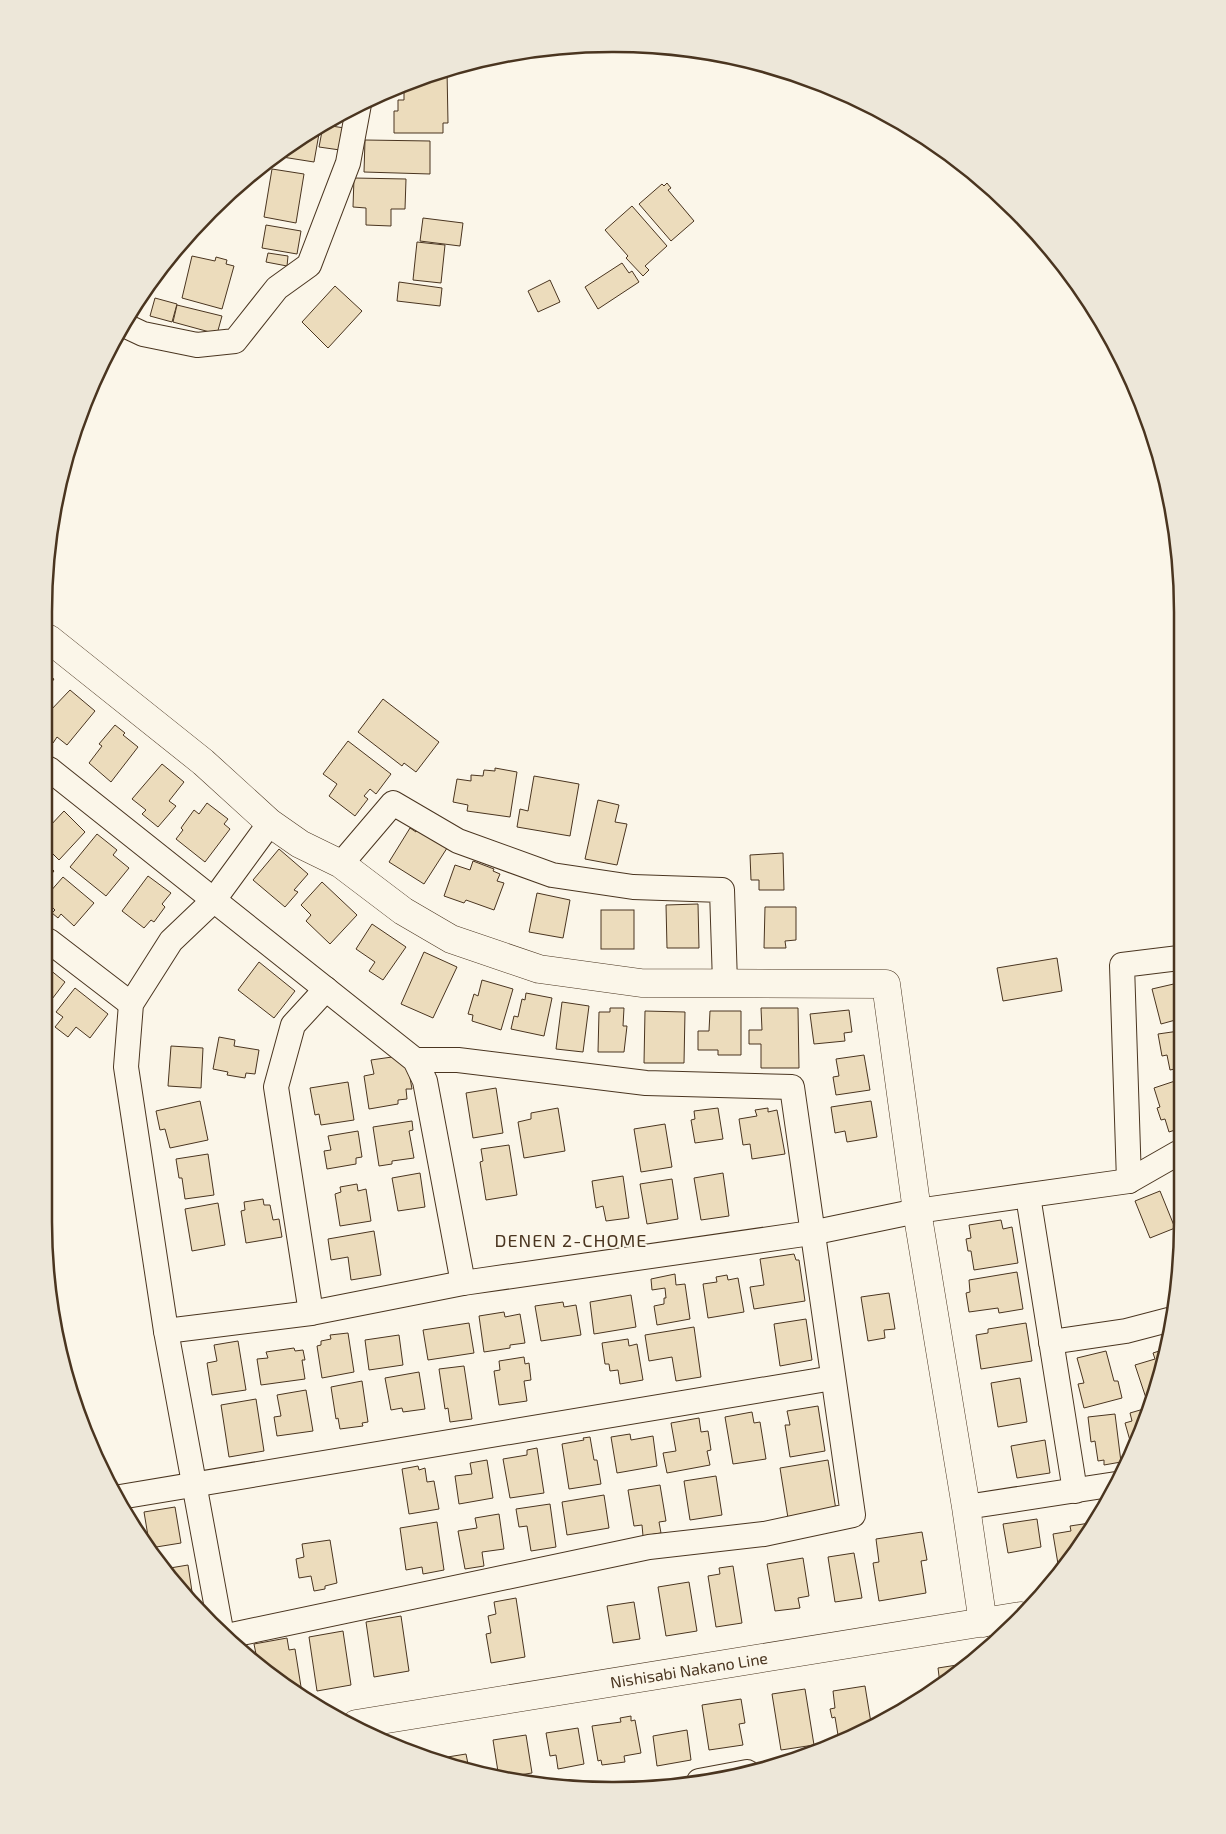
<svg xmlns="http://www.w3.org/2000/svg" width="1226" height="1834" font-family="'Exo 2',sans-serif">
	<rect width="100%" height="100%" fill="#fbf6e9"/>
	<g fill="#ecdcbc" stroke="#4a3520">
		<polygon points="447,70 448,123 443,123 443,133 394,133 394,111 398,111 398,100 404,100 404,86"/>
		<polygon points="325,125 351,129 347,151 319,147 323,126"/>
		<polygon points="320,128 314,162 276,156"/>
		<polygon points="365,140 430,141 430,174 364,172"/>
		<polygon points="272,169 304,174 296,223 264,217"/>
		<polygon points="354,178 406,179 405,209 391,209 391,226 366,225 366,208 353,207"/>
		<polygon points="667,183 671,188 668,190 694,221 671,241 639,204 662,184 664,186"/>
		<polygon points="632,206 667,246 645,266 649,270 643,276 626,258 628,256 605,230"/>
		<polygon points="423,218 463,223 460,246 420,241"/>
		<polygon points="266,225 301,231 297,254 262,248"/>
		<polygon points="417,242 445,245 441,283 413,280"/>
		<polygon points="268,253 288,256 287,266 266,262"/>
		<polygon points="192,256 215,261 216,257 227,260 226,264 234,266 222,309 182,298"/>
		<polygon points="622,263 629,273 632,271 639,282 598,309 585,287"/>
		<polygon points="550,280 560,302 538,312 528,291"/>
		<polygon points="399,282 442,288 440,306 397,301"/>
		<polygon points="335,286 362,311 328,348 302,322"/>
		<polygon points="155,298 177,304 172,322 150,316"/>
		<polygon points="177,305 222,316 217,334 173,322"/>
		<polygon points="49,676 54,679 49,686"/>
		<polygon points="70,690 95,711 67,745 57,737 53,743 49,740 49,717 50,715 49,712"/>
		<polygon points="383,699 439,742 416,772 404,763 402,766 358,732"/>
		<polygon points="115,725 125,733 123,735 138,747 111,782 89,763 102,746 99,744"/>
		<polygon points="348,741 391,774 376,794 370,789 364,796 368,799 355,816 329,796 337,784 323,774"/>
		<polygon points="162,764 184,782 169,801 176,806 158,827 142,814 146,810 132,799"/>
		<polygon points="495,768 517,772 510,817 467,811 468,805 453,802 457,779 471,781 471,775 483,776 484,770 495,771"/>
		<polygon points="534,776 579,784 570,836 517,827 520,809 528,811"/>
		<polygon points="598,800 619,805 615,822 627,824 617,865 585,859"/>
		<polygon points="207,803 228,819 224,824 230,829 205,862 176,839 183,830 181,828 194,810 199,814"/>
		<polygon points="64,811 85,832 59,860 49,850 49,827"/>
		<polygon points="419,826 449,845 424,884 389,862 410,828 416,832"/>
		<polygon points="97,834 117,850 113,855 129,868 106,896 70,867"/>
		<polygon points="279,849 308,874 294,890 298,892 285,907 253,880"/>
		<polygon points="783,853 784,890 759,890 759,880 751,880 750,855"/>
		<polygon points="473,861 494,869 493,871 500,874 497,881 504,883 494,910 466,900 464,903 444,896 455,865 470,870"/>
		<polygon points="49,866 54,871 49,877"/>
		<polygon points="148,876 171,893 162,904 165,907 154,922 151,920 144,928 122,911"/>
		<polygon points="63,877 94,903 74,926 61,914 58,918 52,913 55,910 49,904 49,893"/>
		<polygon points="322,882 357,915 330,944 306,921 311,915 301,905"/>
		<polygon points="537,893 570,900 563,938 529,932"/>
		<polygon points="698,904 699,948 667,948 666,905"/>
		<polygon points="765,907 796,907 796,940 785,941 786,948 764,948"/>
		<rect x="601" y="910" width="33" height="39"/>
		<polygon points="372,924 406,947 383,980 369,971 375,962 356,949"/>
		<polygon points="424,952 457,967 433,1018 401,1004"/>
		<polygon points="1057,958 1062,991 1003,1001 997,968"/>
		<polygon points="259,962 295,991 274,1018 238,990"/>
		<polygon points="49,969 65,982 49,1003"/>
		<polygon points="482,980 513,989 501,1030 472,1021 473,1015 468,1014 474,994 478,996"/>
		<polygon points="1178,983 1179,1019 1161,1024 1152,989"/>
		<polygon points="75,988 108,1014 90,1038 76,1027 68,1037 55,1027 63,1017 56,1012"/>
		<polygon points="526,993 552,998 544,1036 511,1029 514,1016 518,1017 522,999 525,1000"/>
		<polygon points="562,1002 589,1006 583,1052 556,1049"/>
		<polygon points="610,1008 624,1008 623,1026 627,1026 624,1052 598,1052 599,1012 610,1012"/>
		<polygon points="761,1008 798,1008 799,1068 761,1068 761,1044 749,1044 749,1030 762,1030"/>
		<polygon points="849,1010 852,1032 844,1033 845,1041 814,1044 810,1014"/>
		<polygon points="645,1011 685,1012 684,1063 644,1063"/>
		<polygon points="710,1011 741,1011 741,1055 718,1055 718,1050 698,1050 698,1031 709,1031"/>
		<polygon points="1179,1031 1179,1068 1170,1070 1167,1055 1162,1056 1158,1034"/>
		<polygon points="219,1037 235,1040 234,1046 259,1050 255,1074 246,1073 245,1078 227,1075 228,1072 213,1069"/>
		<polygon points="171,1046 203,1048 201,1088 168,1086"/>
		<polygon points="406,1055 412,1089 406,1089 407,1099 398,1100 398,1104 369,1109 364,1076 374,1074 371,1060"/>
		<polygon points="864,1055 870,1090 836,1095 833,1077 839,1076 836,1059"/>
		<polygon points="1178,1080 1178,1129 1169,1132 1165,1119 1161,1120 1157,1108 1160,1107 1154,1088"/>
		<polygon points="348,1082 354,1120 321,1125 319,1114 315,1115 310,1088"/>
		<polygon points="496,1088 503,1133 473,1138 466,1093"/>
		<polygon points="200,1101 208,1140 170,1148 165,1129 160,1130 156,1111"/>
		<polygon points="871,1101 877,1137 847,1142 845,1131 835,1133 831,1107"/>
		<polygon points="558,1108 565,1151 524,1158 518,1122 531,1119 531,1113"/>
		<polygon points="718,1108 723,1139 695,1143 691,1120 695,1119 694,1111"/>
		<polygon points="768,1108 768,1112 777,1110 785,1154 752,1159 750,1144 743,1145 739,1119 757,1116 755,1110"/>
		<polygon points="412,1121 413,1130 409,1131 414,1158 392,1161 392,1164 379,1166 373,1127"/>
		<polygon points="665,1124 672,1167 641,1172 634,1129"/>
		<polygon points="358,1131 362,1157 356,1158 356,1164 327,1169 324,1151 331,1150 328,1136"/>
		<polygon points="509,1145 517,1195 486,1200 480,1162 483,1161 481,1149"/>
		<polygon points="208,1154 214,1195 185,1199 182,1178 179,1178 176,1159"/>
		<polygon points="420,1173 425,1207 398,1211 392,1178"/>
		<polygon points="723,1173 729,1216 701,1220 694,1178"/>
		<polygon points="623,1176 629,1218 606,1221 603,1206 596,1208 592,1181"/>
		<polygon points="672,1179 678,1219 647,1224 640,1184"/>
		<polygon points="357,1184 358,1191 366,1189 371,1221 340,1226 335,1194 341,1192 340,1187"/>
		<polygon points="1160,1191 1175,1228 1150,1238 1135,1201"/>
		<polygon points="263,1199 264,1205 270,1205 273,1220 279,1219 282,1237 246,1243 241,1211 245,1210 244,1202"/>
		<polygon points="218,1203 225,1245 192,1251 185,1209"/>
		<polygon points="1001,1220 1003,1229 1012,1227 1018,1263 974,1270 971,1251 968,1251 966,1239 971,1238 969,1225"/>
		<polygon points="374,1231 381,1275 351,1280 348,1257 331,1260 328,1239"/>
		<polygon points="794,1254 796,1260 799,1260 805,1301 754,1309 750,1287 764,1285 760,1259"/>
		<polygon points="1017,1272 1023,1309 999,1313 998,1308 969,1312 966,1293 970,1292 969,1280"/>
		<polygon points="675,1274 676,1285 685,1284 690,1319 657,1325 654,1306 664,1304 664,1298 666,1298 665,1288 652,1290 651,1279"/>
		<polygon points="727,1275 728,1280 738,1278 744,1312 708,1318 703,1284 717,1282 716,1277"/>
		<polygon points="889,1293 895,1329 884,1330 885,1338 868,1341 861,1297"/>
		<polygon points="631,1295 636,1327 594,1334 590,1302"/>
		<polygon points="563,1302 564,1307 576,1305 581,1335 541,1341 535,1306"/>
		<polygon points="504,1312 505,1317 520,1314 525,1343 510,1345 510,1348 484,1352 479,1316"/>
		<polygon points="806,1319 812,1360 780,1366 774,1324"/>
		<polygon points="469,1323 474,1353 428,1360 423,1330"/>
		<polygon points="1026,1323 1032,1361 981,1369 976,1335 988,1333 988,1329"/>
		<polygon points="694,1327 701,1377 676,1381 672,1357 649,1361 645,1335"/>
		<polygon points="348,1333 354,1372 322,1378 317,1346 321,1345 321,1341 331,1339 330,1335"/>
		<polygon points="399,1335 403,1365 369,1370 365,1340"/>
		<polygon points="628,1339 629,1346 637,1344 643,1380 620,1384 618,1370 610,1371 609,1364 605,1364 602,1343"/>
		<polygon points="238,1341 246,1390 212,1395 207,1363 217,1361 214,1345"/>
		<polygon points="294,1348 295,1351 303,1350 305,1360 302,1360 305,1379 261,1385 257,1359 268,1358 266,1352"/>
		<polygon points="1165,1349 1154,1395 1146,1398 1135,1365 1155,1359 1153,1353"/>
		<polygon points="1106,1351 1114,1381 1118,1381 1122,1398 1084,1408 1078,1384 1084,1383 1077,1358"/>
		<polygon points="524,1357 525,1364 529,1363 531,1380 524,1381 527,1401 499,1405 494,1371 500,1370 499,1361"/>
		<polygon points="464,1366 472,1419 450,1422 448,1408 445,1409 439,1369"/>
		<polygon points="419,1372 425,1409 403,1412 402,1408 391,1410 385,1378"/>
		<polygon points="1020,1378 1027,1422 998,1427 991,1383"/>
		<polygon points="362,1381 368,1422 362,1423 363,1426 340,1429 338,1418 336,1419 331,1387"/>
		<polygon points="306,1390 313,1431 277,1436 274,1417 281,1416 277,1395"/>
		<polygon points="256,1399 264,1451 229,1457 221,1405"/>
		<polygon points="818,1406 825,1451 790,1457 785,1425 790,1425 787,1411"/>
		<polygon points="1147,1408 1148,1413 1136,1443 1131,1444 1125,1423 1132,1421 1130,1413"/>
		<polygon points="752,1412 754,1423 760,1422 766,1459 733,1464 725,1417"/>
		<polygon points="1115,1414 1121,1462 1104,1465 1104,1460 1098,1461 1095,1441 1091,1442 1088,1417"/>
		<polygon points="699,1418 701,1432 708,1431 711,1450 707,1451 710,1465 667,1473 663,1453 676,1451 671,1423"/>
		<polygon points="630,1434 631,1440 653,1436 657,1466 617,1473 611,1437"/>
		<polygon points="590,1437 594,1460 597,1460 601,1484 569,1489 562,1444 584,1440 583,1438"/>
		<polygon points="1045,1440 1050,1473 1017,1478 1011,1446"/>
		<polygon points="537,1448 544,1493 510,1498 503,1459 527,1455 527,1450"/>
		<polygon points="487,1460 493,1498 459,1504 455,1476 472,1474 470,1463"/>
		<polygon points="828,1460 836,1510 788,1518 780,1468"/>
		<polygon points="418,1466 419,1470 425,1468 427,1482 434,1481 439,1509 409,1514 402,1469"/>
		<polygon points="716,1476 722,1515 690,1520 684,1481"/>
		<polygon points="660,1485 666,1521 659,1522 661,1533 643,1536 642,1525 634,1526 628,1490"/>
		<polygon points="604,1495 609,1528 567,1535 562,1502"/>
		<polygon points="550,1504 556,1547 531,1551 527,1526 519,1527 516,1509"/>
		<polygon points="175,1507 181,1543 150,1548 144,1512"/>
		<polygon points="499,1514 504,1549 482,1552 484,1566 465,1569 458,1531 477,1528 475,1518"/>
		<polygon points="1037,1519 1041,1547 1008,1553 1003,1524"/>
		<polygon points="437,1522 444,1570 423,1574 422,1567 406,1570 400,1528"/>
		<polygon points="1090,1523 1059,1570 1053,1534 1071,1531 1070,1526"/>
		<polygon points="922,1532 927,1560 921,1561 926,1593 879,1601 873,1563 879,1562 876,1539"/>
		<polygon points="330,1540 337,1583 325,1586 325,1589 314,1591 311,1576 299,1578 296,1559 304,1557 302,1544"/>
		<polygon points="854,1553 862,1598 835,1602 828,1557"/>
		<polygon points="803,1558 809,1596 798,1598 800,1608 775,1611 767,1564"/>
		<polygon points="188,1565 194,1605 185,1597 164,1569"/>
		<polygon points="733,1566 742,1623 716,1627 708,1576 720,1574 719,1568"/>
		<polygon points="689,1582 697,1631 666,1636 658,1587"/>
		<polygon points="516,1598 525,1657 491,1663 486,1634 491,1633 488,1616 496,1614 494,1602"/>
		<polygon points="634,1602 640,1639 613,1643 607,1606"/>
		<polygon points="401,1616 409,1671 374,1677 366,1622"/>
		<polygon points="343,1631 351,1685 317,1691 309,1637"/>
		<polygon points="287,1638 289,1650 295,1649 302,1693 266,1672 258,1664 254,1644"/>
		<polygon points="957,1665 958,1668 963,1667 940,1684 938,1668"/>
		<polygon points="865,1686 871,1723 862,1724 863,1731 845,1740 839,1741 835,1717 832,1718 830,1709 835,1708 833,1691"/>
		<polygon points="805,1689 814,1745 781,1750 772,1694"/>
		<polygon points="741,1699 745,1723 739,1724 743,1745 709,1750 702,1705"/>
		<polygon points="631,1716 631,1721 635,1720 641,1753 624,1756 625,1762 602,1765 601,1760 598,1761 592,1726 621,1722 620,1718"/>
		<polygon points="578,1728 584,1764 558,1769 556,1755 550,1756 546,1733"/>
		<polygon points="687,1730 691,1760 657,1766 653,1736"/>
		<polygon points="526,1735 532,1773 519,1775 520,1782 499,1778 493,1740"/>
		<polygon points="466,1754 469,1769 435,1759"/>
	</g>
	<g fill="none" stroke-linecap="round" stroke-linejoin="round">
		<g stroke="#4a3520" stroke-width="26">
			<g id="street">
				<polyline points="126,326 143,334 197,345 235,341 277,288 309,265 348,163 359,104"/>
				<polyline points="49,769 415,1060 425,1081 463,1283"/>
				<polyline points="341,864 393,803 458,841 552,875 633,887 722,890 725,983"/>
				<polyline points="49,941 131,1004"/>
				<polyline points="1129,1181 1122,965 1179,958"/>
				<polyline points="1028,1196 1075,1491"/>
				<polyline points="311,1313 276,1087 293,1025 326,989"/>
				<polyline points="166,1331 311,1313 463,1283 811,1233 917,1211 1129,1181 1178,1153"/>
				<polyline points="1051,1342 1126,1331 1172,1319"/>
				<polyline points="120,1497 833,1378"/>
				<polyline points="966,1507 1116,1484"/>
				<polyline points="221,1630 166,1331 126,1067 131,1004 171,941 213,901 270,823"/>
				<polyline points="227,1636 649,1547 764,1534 853,1515 792,1087 646,1083 458,1060 415,1060"/>
				<polyline points="699,1781 747,1772"/>
			</g>
		</g>
		<g stroke="#4a3520" stroke-width="29">
			<g id="secondary">
				<polyline points="49,639 203,762 270,823 300,844 341,864 403,911 451,939 539,969 641,983 886,984 917,1211 966,1507 983,1623"/>
				<polyline points="356,1724 1021,1616"/>
			</g>
		</g>
		<use href="#street" stroke="#fbf6e9" stroke-width="24"/>
		<use href="#secondary" stroke="#fbf6e9" stroke-width="28"/>
	</g>
	<g text-anchor="middle" stroke-width="4" stroke-linejoin="round" paint-order="stroke">
		<g font-size="16" fill="#4a3520" stroke="#fbf6e9">
			<text transform="translate(689 1670) rotate(-9)" y="6">Nishisabi Nakano Line</text>
		</g>
		<g font-size="18" letter-spacing="1" fill="#4a3520" stroke="#fbf6e9">
			<text x="571" y="1247">DENEN 2-CHOME</text>
		</g>
	</g>
	<path d="M0 0H1226V1834H0ZM612 52H614A560 560 0 0 1 1174 612V1222A560 560 0 0 1 614 1782H612A560 560 0 0 1 52 1222V612A560 560 0 0 1 612 52Z" fill="#ede7d9" fill-rule="evenodd"/>
	<path fill="none" stroke="#4a3520" stroke-width="2.5" d="M612 52H614A560 560 0 0 1 1174 612V1222A560 560 0 0 1 614 1782H612A560 560 0 0 1 52 1222V612A560 560 0 0 1 612 52Z"/>
</svg>
